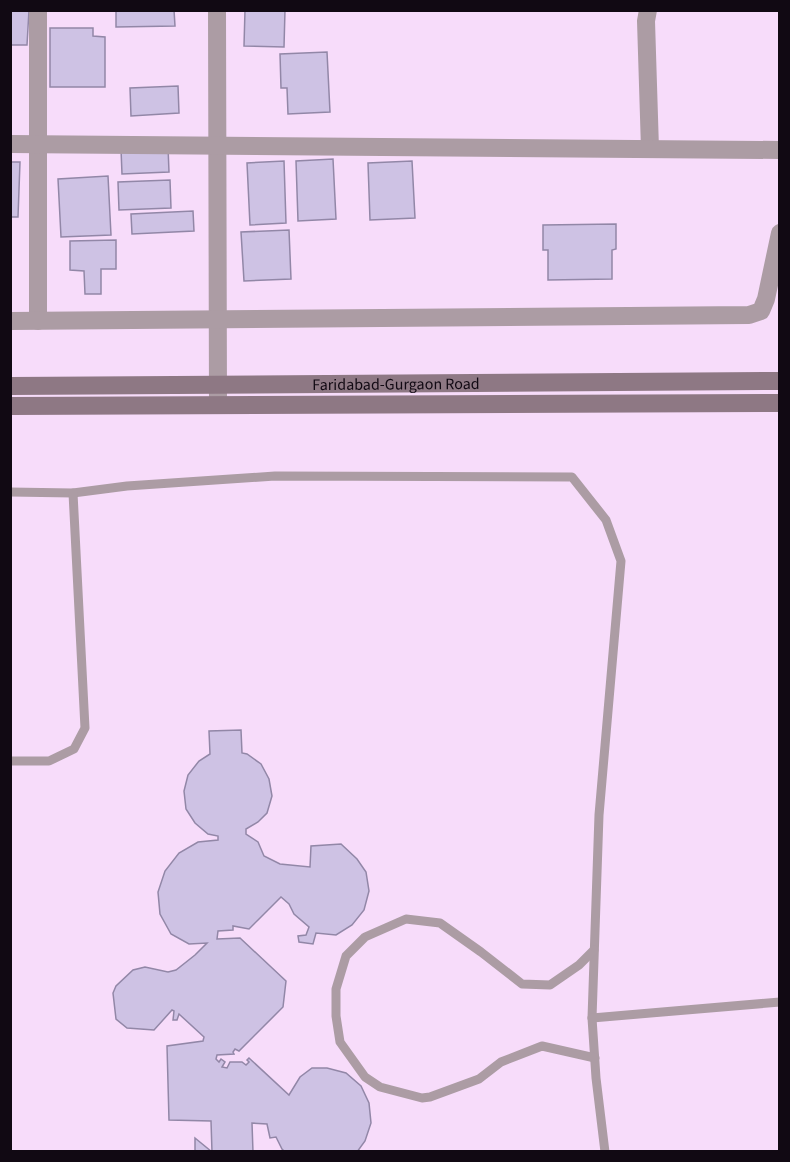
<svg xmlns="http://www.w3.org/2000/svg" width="790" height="1162" font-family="'Source Sans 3',sans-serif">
	<rect width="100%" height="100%" fill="#f7dcfa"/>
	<g fill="#cec2e4" stroke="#9287a7" stroke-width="1.5">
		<polygon points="10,10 29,10 27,45 10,45"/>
		<polygon points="116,10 174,10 175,26 116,27"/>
		<polygon points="245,10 285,10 284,47 244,46"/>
		<polygon points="50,28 93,28 93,36 105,37 105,87 50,87"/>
		<polygon points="327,52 330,112 288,114 287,88 281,88 280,54"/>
		<polygon points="178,86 179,113 131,116 130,88"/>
		<polygon points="168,147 169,172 122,174 121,149"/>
		<polygon points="333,159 336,219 298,221 296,161"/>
		<polygon points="284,161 286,223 250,225 247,163"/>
		<polygon points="412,161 415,218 370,220 368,163"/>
		<polygon points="10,162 20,162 18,217 10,217"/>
		<polygon points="108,176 111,235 61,237 58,179"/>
		<polygon points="170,180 171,208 119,210 118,182"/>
		<polygon points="193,211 194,231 132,234 131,214"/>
		<polygon points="616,224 616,249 612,250 612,279 548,280 548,250 543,250 543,225"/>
		<polygon points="289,230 291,279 244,281 241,232"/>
		<polygon points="116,240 116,269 101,269 101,294 85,294 84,271 70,270 70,241"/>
		<polygon points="241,730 242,753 247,754 261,764 269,779 272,796 267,813 258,822 246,829 246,834 258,842 264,856 280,864 310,867 311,846 341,844 357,859 366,872 369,891 364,910 352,925 336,935 316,933 313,944 299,942 298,936 306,935 309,927 294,914 289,904 281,897 249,929 233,926 233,930 218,931 217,939 240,938 286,981 283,1007 239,1051 235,1049 233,1052 234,1054 217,1055 216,1059 219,1062 221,1059 225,1062 222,1067 227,1068 230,1062 242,1062 246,1065 249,1062 247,1060 249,1058 289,1095 300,1077 312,1068 327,1068 346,1073 361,1086 369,1103 371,1123 365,1141 357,1152 285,1152 282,1149 276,1137 270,1138 267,1124 252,1123 253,1152 212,1152 211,1121 169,1120 167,1046 203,1041 204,1037 179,1014 177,1020 173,1020 174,1011 172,1010 154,1030 127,1028 116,1019 113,993 116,986 133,970 145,967 168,972 176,970 195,955 207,943 189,944 171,934 160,914 158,892 165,871 179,853 198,842 218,840 218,836 208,834 195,823 186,809 184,791 188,775 199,761 210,754 209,731"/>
		<polygon points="195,1138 212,1152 195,1152"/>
	</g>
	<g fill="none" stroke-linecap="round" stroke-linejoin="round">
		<g stroke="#ac9ca4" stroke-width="9">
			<polyline points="10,492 73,493 127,486 275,476 572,477 606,520 621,561 599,815 592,1018 596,1078 605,1152"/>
			<polyline points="10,761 49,761 74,749 85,728 73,493"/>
			<polyline points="594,950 579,965 550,985 522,984 481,952 440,923 406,919 365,937 346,956 336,989 336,1016 340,1042 365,1077 380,1087 422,1098 430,1097 479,1079 501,1062 542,1046 595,1058"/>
			<polyline points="592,1018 780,1002"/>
		</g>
		<g stroke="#ac9ca4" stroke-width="18">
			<polyline points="38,10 38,321"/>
			<polyline points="217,10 218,405"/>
			<polyline points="648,10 646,21 650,149"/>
			<polyline points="10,144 780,150"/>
			<polyline points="10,321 749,315 761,311 766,299 780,233"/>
		</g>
		<g stroke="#8e7884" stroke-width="18">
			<path id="s1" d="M 10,386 L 780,381"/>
			<polyline points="10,406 780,403"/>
		</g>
	</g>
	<g text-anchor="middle" stroke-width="4.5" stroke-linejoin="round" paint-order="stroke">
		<g font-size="16" fill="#110913" stroke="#faeffb">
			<text dy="6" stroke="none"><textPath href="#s1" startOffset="386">Faridabad-Gurgaon Road</textPath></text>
		</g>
	</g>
	<rect width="790" height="1162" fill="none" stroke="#110913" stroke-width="24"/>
</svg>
